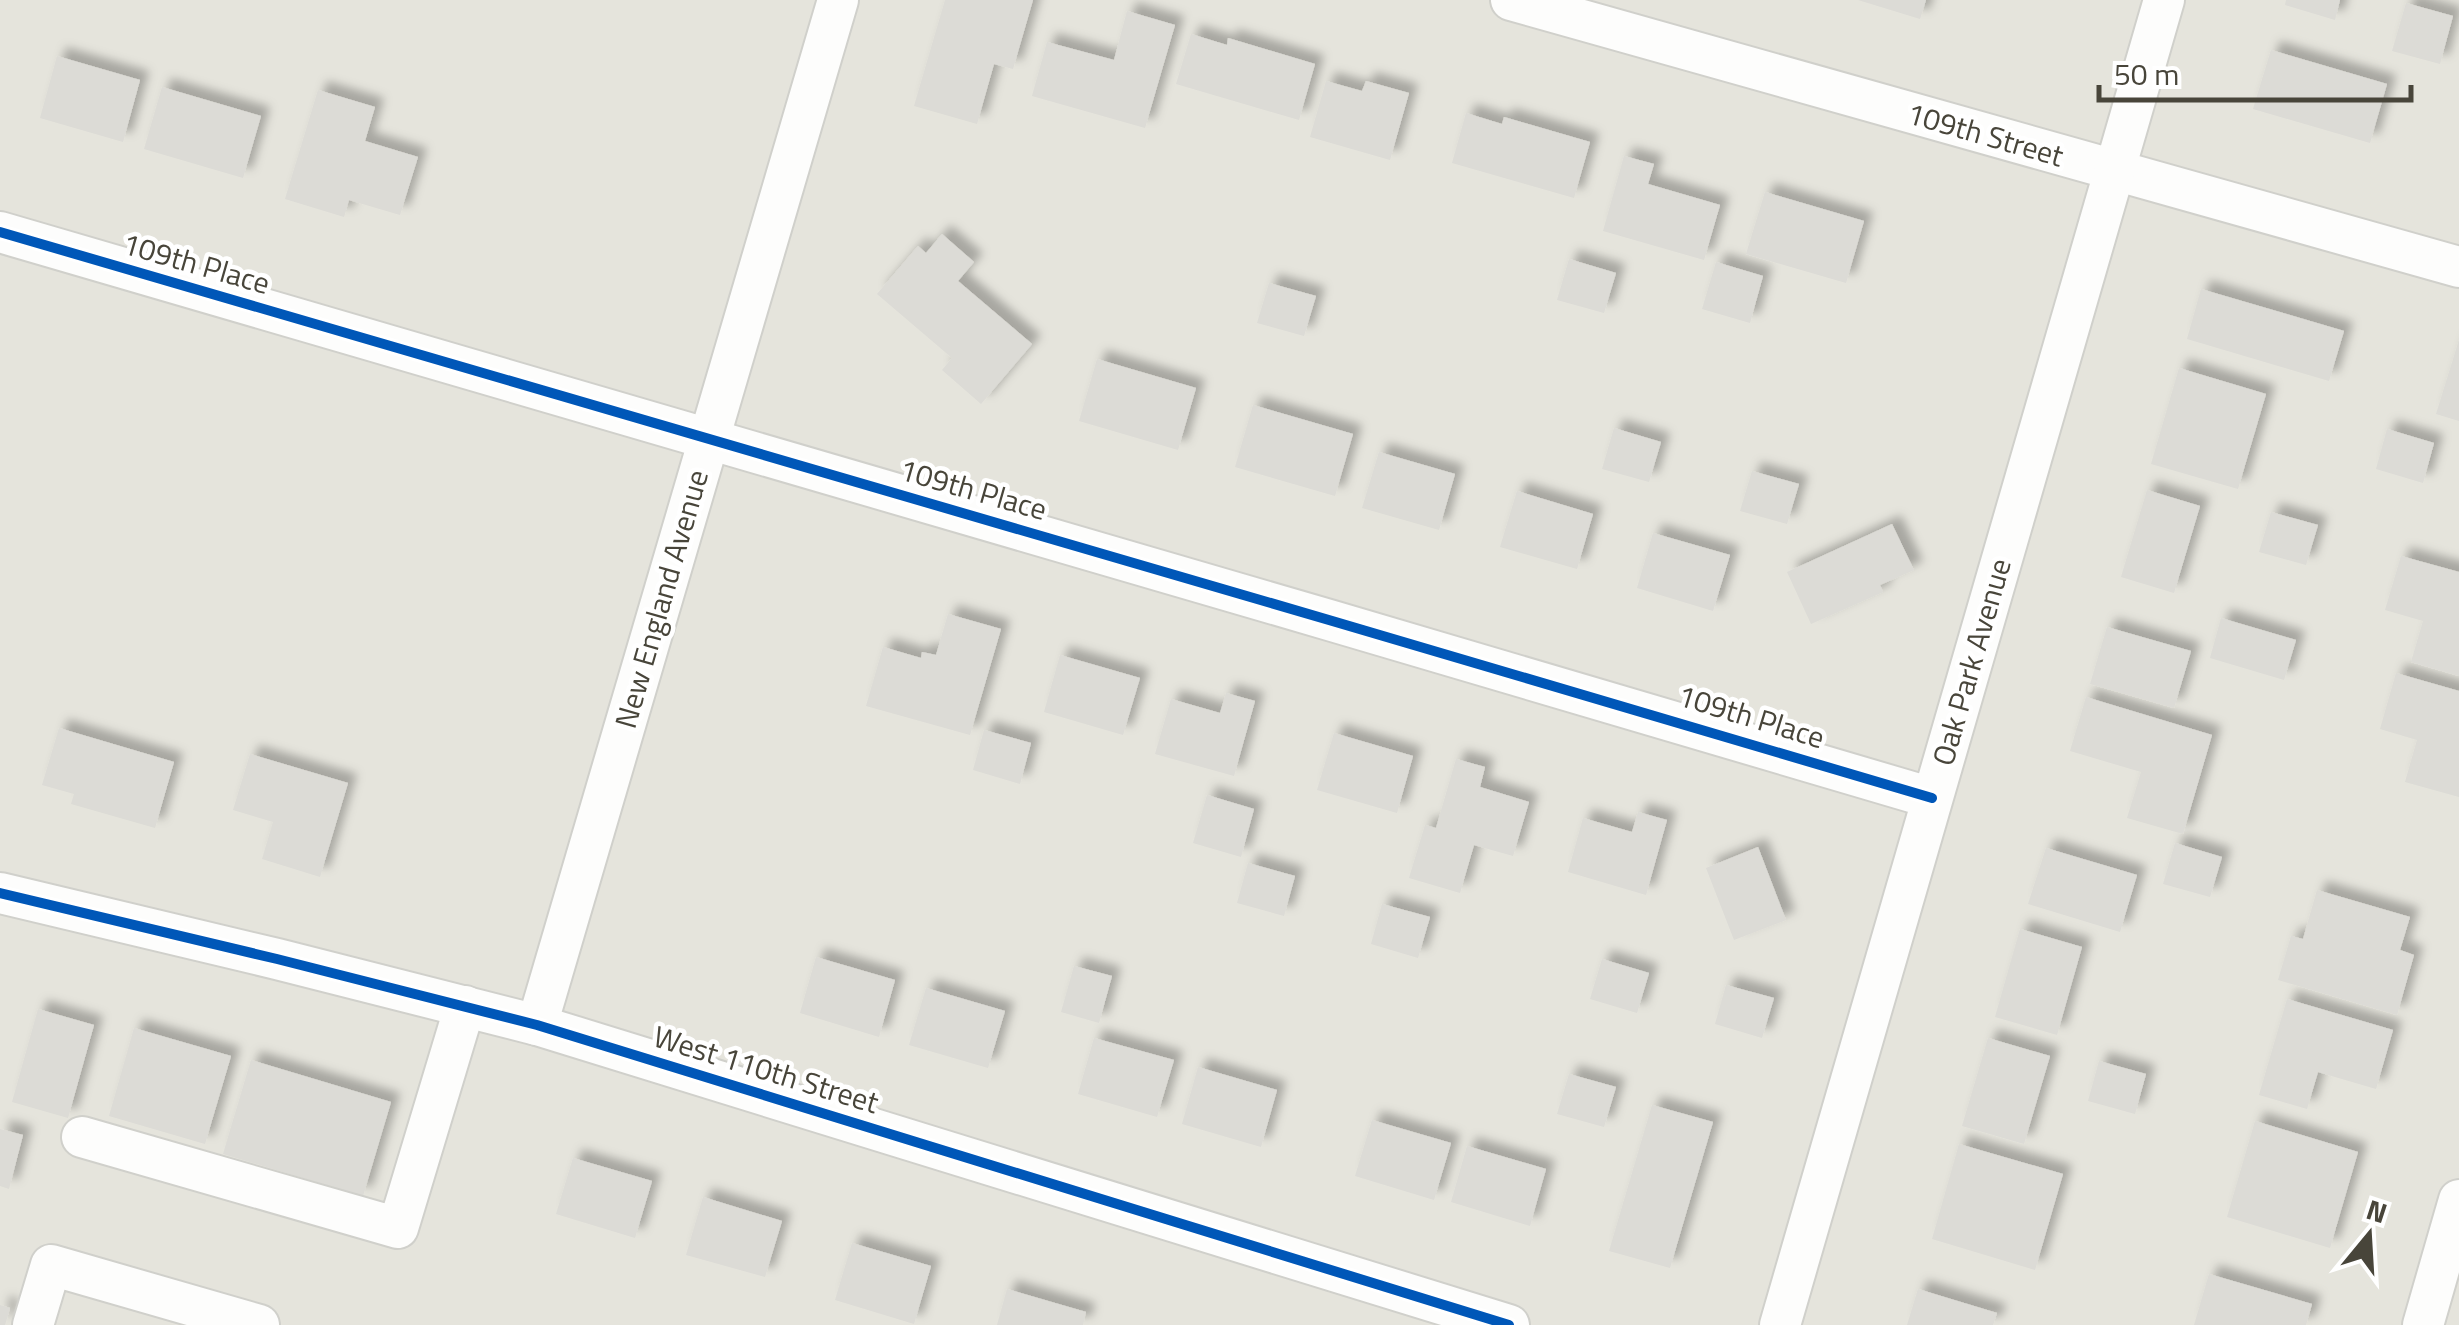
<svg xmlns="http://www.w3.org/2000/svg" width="2459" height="1325" font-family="'Titillium Web',sans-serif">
	<defs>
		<filter id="shadow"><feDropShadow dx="9" dy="-9" stdDeviation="5" flood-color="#0004"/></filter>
	</defs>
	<rect width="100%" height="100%" fill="#f2f2ee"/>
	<rect fill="#e5e4dc" x="0" y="0" width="2459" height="1325"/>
	<g fill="#dcdbd6" filter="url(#shadow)">
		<polygon points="945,0 1033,0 1013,69 994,64 977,124 914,106"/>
		<polygon points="1858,0 1926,0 1920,19"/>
		<polygon points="2286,0 2340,0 2335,20 2285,5"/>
		<polygon points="2406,3 2453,16 2440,64 2392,51"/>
		<polygon points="1127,11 1175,25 1145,128 1032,96 1047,42 1114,60"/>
		<polygon points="1191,34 1227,45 1228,38 1315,64 1299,120 1176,84"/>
		<polygon points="2271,50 2387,84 2370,143 2253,109"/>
		<polygon points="57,56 140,80 123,142 40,118"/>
		<polygon points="1326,81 1362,91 1366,81 1409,93 1390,160 1310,137"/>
		<polygon points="162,87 261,116 243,178 144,149"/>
		<polygon points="318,90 375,107 365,141 418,157 400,215 349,200 344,217 285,199"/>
		<polygon points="1466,113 1502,124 1504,117 1590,142 1574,198 1452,163"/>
		<polygon points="1624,156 1654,164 1648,184 1720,205 1704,260 1603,231"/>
		<polygon points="1765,192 1864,221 1846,283 1746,254"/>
		<polygon points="942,234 974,262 958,281 1032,344 981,404 942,370 952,358 877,294 918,246 926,253"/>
		<polygon points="1569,259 1616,273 1604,313 1557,300"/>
		<polygon points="1716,262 1763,276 1750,323 1702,309"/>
		<polygon points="1269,283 1316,296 1304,336 1257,323"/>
		<polygon points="2201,289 2344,331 2329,381 2187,339"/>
		<polygon points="2459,340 2459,421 2436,414"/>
		<polygon points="1097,359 1196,388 1178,450 1079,421"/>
		<polygon points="2179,368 2266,394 2238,489 2151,464"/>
		<polygon points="1253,405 1353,434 1335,496 1235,467"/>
		<polygon points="1614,428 1661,442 1649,482 1602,469"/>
		<polygon points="2387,429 2434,443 2423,483 2376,469"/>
		<polygon points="1379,452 1455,474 1439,530 1362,508"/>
		<polygon points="1752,471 1799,484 1787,524 1740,511"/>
		<polygon points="2147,490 2200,506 2174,593 2121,577"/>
		<polygon points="1517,491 1593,514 1577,569 1500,547"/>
		<polygon points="2271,512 2318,525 2306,565 2259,552"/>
		<polygon points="1892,524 1914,570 1880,585 1883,592 1811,624 1787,572"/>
		<polygon points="1653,533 1730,555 1713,611 1637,588"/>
		<polygon points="2401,556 2459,572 2459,676 2411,662 2423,621 2385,610"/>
		<polygon points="948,614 1001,629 970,735 866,706 883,647 921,658 922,652 936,655"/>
		<polygon points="2221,618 2296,640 2284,680 2210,658"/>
		<polygon points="2107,627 2191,651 2174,708 2090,684"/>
		<polygon points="1060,655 1140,678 1123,735 1044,712"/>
		<polygon points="2396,673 2459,691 2459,797 2405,782 2417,740 2380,729"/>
		<polygon points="1226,693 1255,701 1234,776 1155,754 1171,699 1220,713"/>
		<polygon points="2086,697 2212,735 2183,834 2127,818 2141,772 2070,751"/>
		<polygon points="59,728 174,762 155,828 71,804 74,794 42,785"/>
		<polygon points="984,730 1031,743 1020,784 973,770"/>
		<polygon points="1334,733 1413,756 1397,813 1317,790"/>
		<polygon points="250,754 348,783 320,877 262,859 273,822 233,810"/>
		<polygon points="1456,759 1485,767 1480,787 1529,802 1513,856 1474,845 1460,893 1409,878 1425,825 1436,828"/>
		<polygon points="1207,795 1254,809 1241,857 1193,843"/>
		<polygon points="1638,812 1667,820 1646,895 1568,872 1583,818 1632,832"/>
		<polygon points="2175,843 2222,857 2210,897 2163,884"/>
		<polygon points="1758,847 1786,920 1734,940 1706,868"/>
		<polygon points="2046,848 2137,875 2120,932 2028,904"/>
		<polygon points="1248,863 1295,876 1284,916 1237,903"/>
		<polygon points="2317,890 2410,917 2400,950 2414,955 2397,1015 2278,980 2291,936 2303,939"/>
		<polygon points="1382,904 1430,917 1418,958 1371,944"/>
		<polygon points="2020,929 2082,947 2057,1035 1995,1017"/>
		<polygon points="816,957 895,980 879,1037 800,1013"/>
		<polygon points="1602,959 1649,973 1637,1013 1590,999"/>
		<polygon points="1074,966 1112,976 1099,1023 1061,1012"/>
		<polygon points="1726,985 1774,998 1762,1038 1715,1024"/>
		<polygon points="926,988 1005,1011 988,1068 909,1045"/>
		<polygon points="2287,999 2393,1030 2376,1089 2318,1072 2307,1109 2259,1095"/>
		<polygon points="38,1009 94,1025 68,1118 12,1102"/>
		<polygon points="134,1028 231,1056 205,1144 109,1116"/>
		<polygon points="1094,1038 1174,1060 1157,1117 1078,1094"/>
		<polygon points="1988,1038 2050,1056 2024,1144 1962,1126"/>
		<polygon points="251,1060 391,1102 363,1196 223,1154"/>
		<polygon points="2099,1061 2146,1074 2135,1114 2088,1101"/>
		<polygon points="1198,1067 1277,1090 1261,1147 1182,1124"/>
		<polygon points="1569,1074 1616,1087 1604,1127 1557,1114"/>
		<polygon points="1652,1105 1713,1122 1670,1268 1609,1251"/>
		<polygon points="1372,1120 1451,1143 1434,1200 1355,1176"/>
		<polygon points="2255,1121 2358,1152 2330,1248 2227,1217"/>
		<polygon points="0,1129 23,1135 9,1189 0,1186"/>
		<polygon points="1959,1144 2063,1174 2035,1270 1932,1239"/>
		<polygon points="1467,1146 1546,1169 1530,1226 1451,1202"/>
		<polygon points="573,1158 652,1181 635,1238 556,1214"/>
		<polygon points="703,1197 782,1221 765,1277 686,1255"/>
		<polygon points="852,1243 931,1266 914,1324 835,1300"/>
		<polygon points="2209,1274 2312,1304 2306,1325 2194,1325"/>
		<polygon points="1007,1289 1086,1312 1083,1325 997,1325"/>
		<polygon points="1918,1289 1997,1313 1993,1325 1907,1325"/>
		<polygon points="0,1305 10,1308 5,1325 0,1325"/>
	</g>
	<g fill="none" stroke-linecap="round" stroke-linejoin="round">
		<g stroke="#d0d0cb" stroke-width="44">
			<g id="minor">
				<polyline points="1511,0 2459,267"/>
				<path d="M 0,232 C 644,422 1289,606 1932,798"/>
				<polyline points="0,893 277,959 537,1025 1509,1325"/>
				<polyline points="537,1025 838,0"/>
				<polyline points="82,1137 398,1228 465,1006"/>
				<polyline points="33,1325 51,1265 259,1325"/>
				<polyline points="1780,1325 2164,0"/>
				<polyline points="2423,1325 2459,1200"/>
			</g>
		</g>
		<use href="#minor" stroke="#fdfdfc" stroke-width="40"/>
		<g stroke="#fff" stroke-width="16">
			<g id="cycleway">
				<path d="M 0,232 C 644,422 1289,606 1932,798"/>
				<polyline points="0,893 277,959 537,1025 1509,1325"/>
			</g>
		</g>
		<use href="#cycleway" stroke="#0057b8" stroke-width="10"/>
	</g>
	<g text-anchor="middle" stroke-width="9" stroke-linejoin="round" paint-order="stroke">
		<g font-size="30" fill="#48453a" stroke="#fff">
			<text transform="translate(1985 135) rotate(16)" y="10">109th Street</text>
			<text transform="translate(196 264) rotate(16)" y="10">109th Place</text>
			<text transform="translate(973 490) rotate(16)" y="10">109th Place</text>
			<text transform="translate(662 599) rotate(-74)" y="10">New England Avenue</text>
			<text transform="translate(1972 662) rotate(-74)" y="10">Oak Park Avenue</text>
			<text transform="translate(1751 717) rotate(17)" y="10">109th Place</text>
			<text transform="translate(766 1070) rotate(17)" y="10">West 110th Street</text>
		</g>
	</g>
	<g transform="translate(2369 1235) rotate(18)" stroke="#ffffff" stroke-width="8" paint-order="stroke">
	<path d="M0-8L18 38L0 25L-18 38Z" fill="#48453a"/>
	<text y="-15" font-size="28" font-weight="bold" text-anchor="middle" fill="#48453a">N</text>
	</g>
	<path d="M2099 85v15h312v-15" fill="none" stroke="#48453a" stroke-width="5"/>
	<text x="2114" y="85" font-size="30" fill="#48453a" stroke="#ffffff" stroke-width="8" paint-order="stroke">50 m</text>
</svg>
